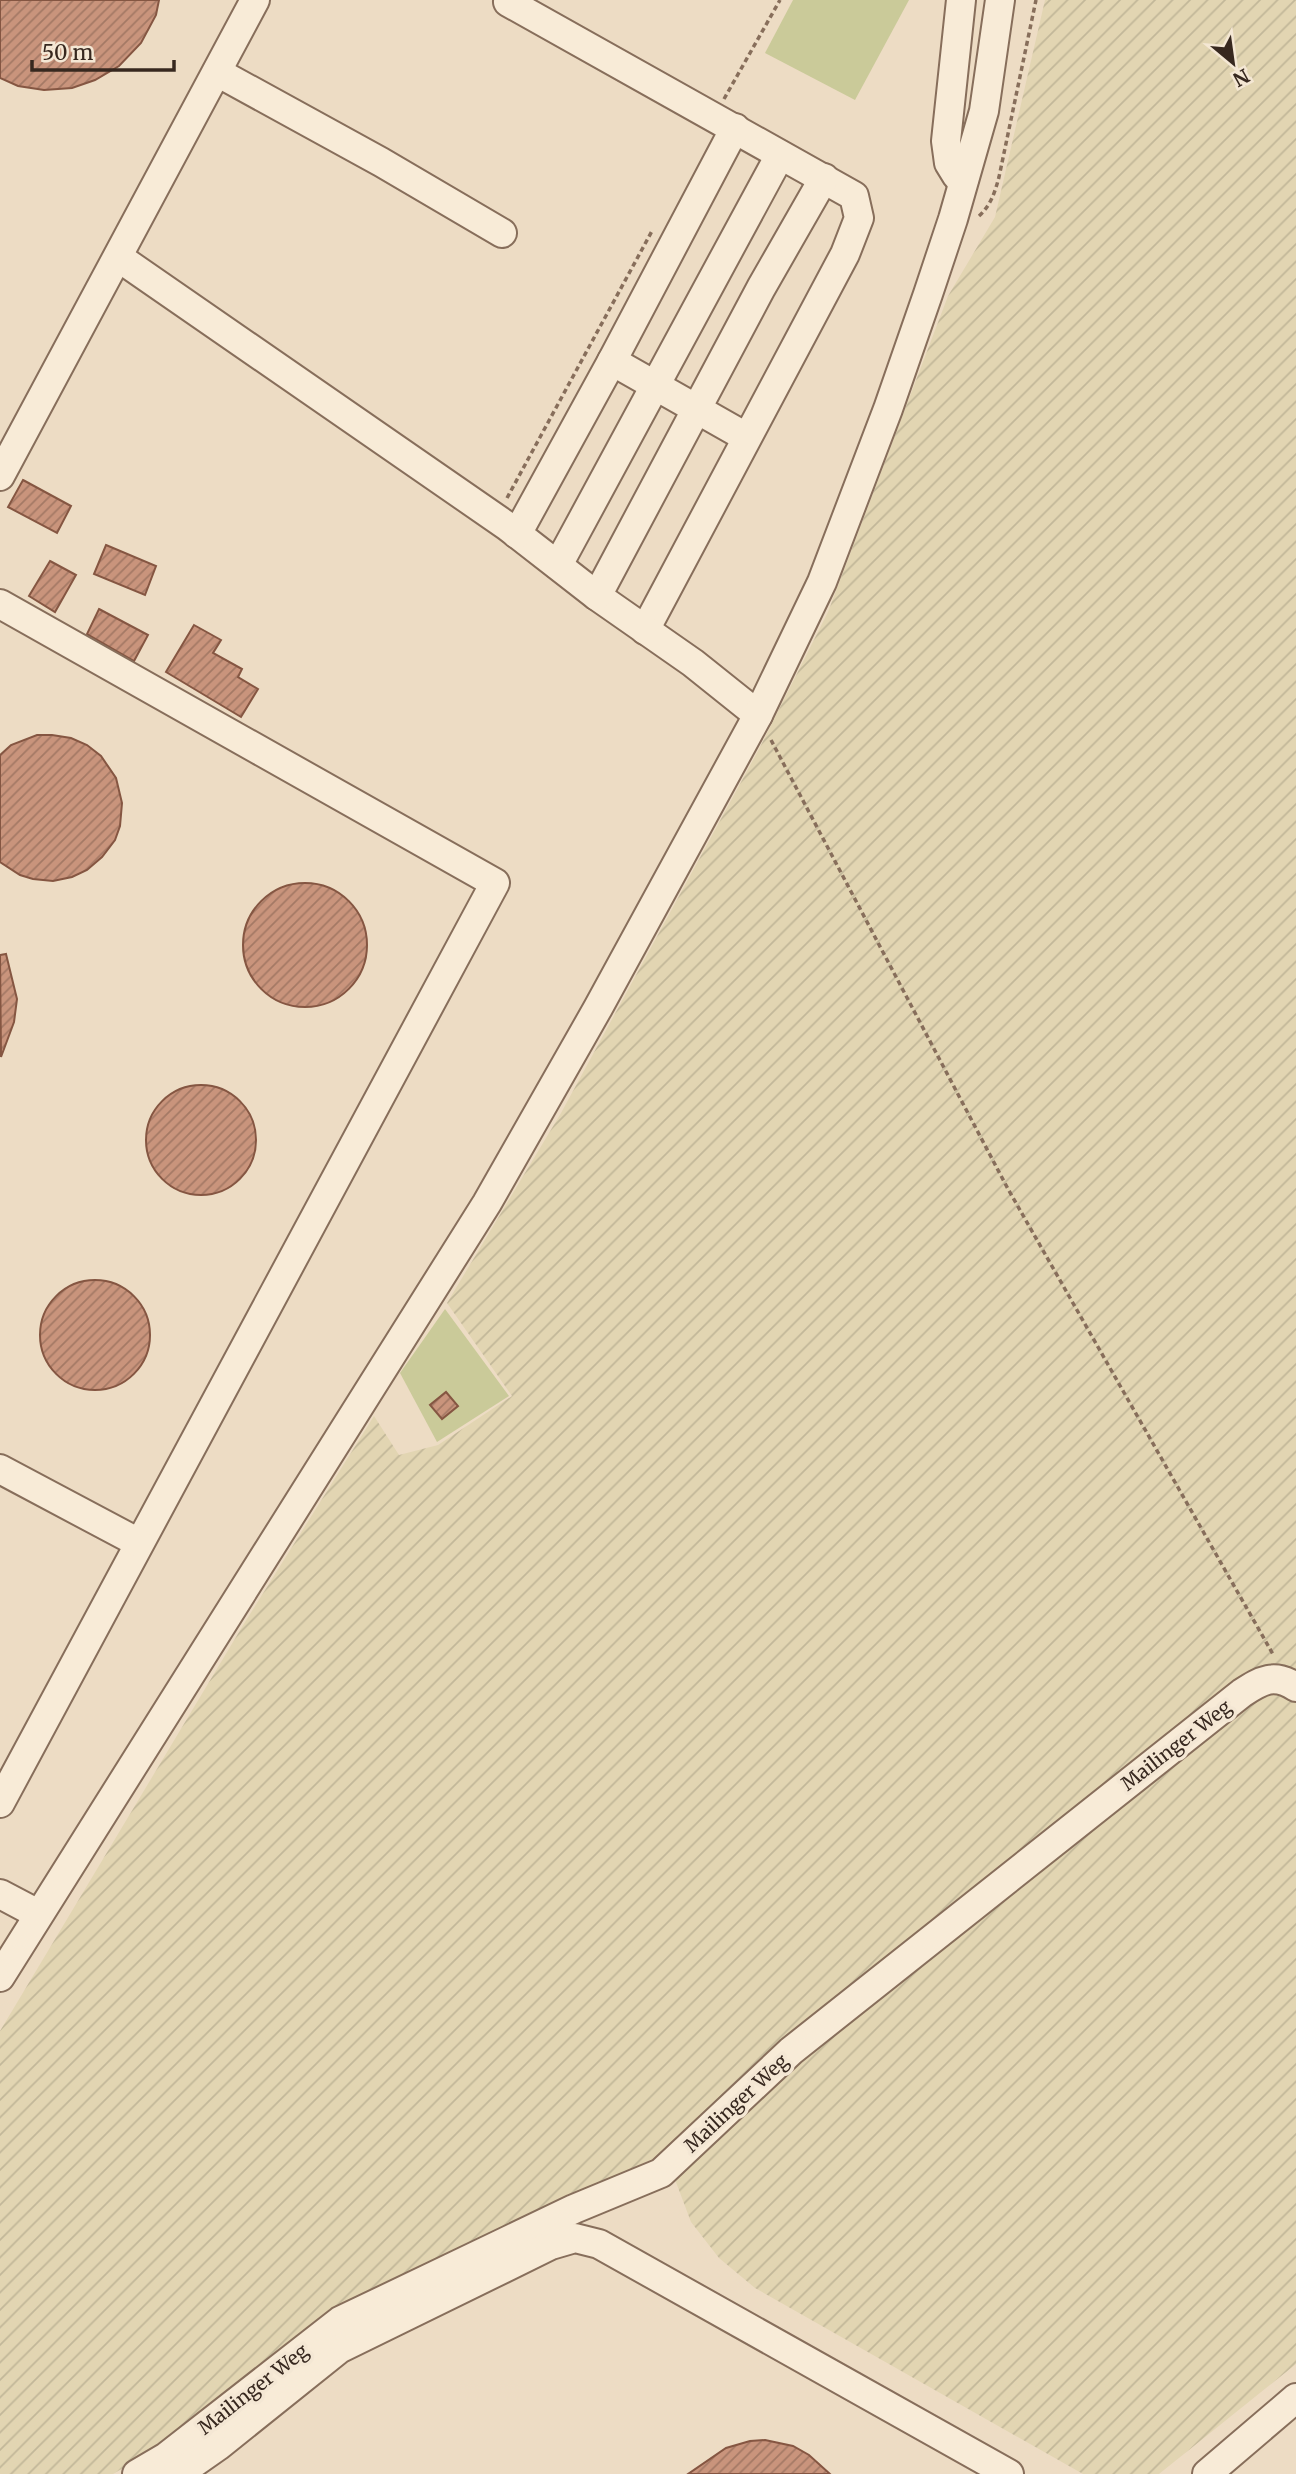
<svg xmlns="http://www.w3.org/2000/svg" width="1296" height="2474" font-family="Merriweather,serif">
	<defs>
		<pattern id="farmland-furrows" width="10" height="10" patternUnits="userSpaceOnUse" patternTransform="scale(1.75)"><rect width="10" height="10" fill="#e2d5b2"/><path d="M-1 1l2-2M0 10L10 0M9 11l2-2" fill="none" stroke="#c2b799"/></pattern>
		<pattern id="building-hatch" width="6" height="6" patternUnits="userSpaceOnUse" patternTransform="scale(1.75)"><rect width="6" height="6" fill="#c9947c"/><path d="M-1 1l2-2M0 6l6-6M5 7l2-2" fill="none" stroke="#a47965"/></pattern>
	</defs>
	<rect width="100%" height="100%" fill="#eddcc4"/>
	<polygon fill="url(#farmland-furrows)" points="1045,0 1296,0 1296,2364 1159,2474 1083,2474 755,2288 719,2258 691,2222 665,2153 333,2310 159,2447 113,2474 0,2474 0,2031 242,1627 374,1416 399,1455 438,1445 512,1396 447,1303 561,1113 759,749 828,612 948,296 995,217"/>
	<g fill="#caca99">
		<polygon points="793,0 909,0 855,100 765,53"/>
		<polygon points="445,1309 509,1396 437,1442 400,1373"/>
	</g>
	<g fill="url(#building-hatch)" stroke="#855642" stroke-width="2">
		<polygon points="0,0 159,0 156,15 141,43 119,66 95,80 72,88 44,90 18,86 0,78"/>
		<polygon points="23,480 71,506 57,533 8,507"/>
		<polygon points="106,545 156,566 145,595 94,574"/>
		<polygon points="50,561 76,575 55,612 29,596"/>
		<polygon points="99,609 148,635 134,661 87,634"/>
		<polygon points="194,625 221,640 213,653 242,669 238,677 258,689 241,717 166,672"/>
		<polygon points="37,735 52,735 71,738 87,745 101,756 116,778 122,803 120,826 115,840 102,857 87,870 72,877 53,881 33,879 20,875 0,862 0,755 11,745"/>
		<circle cx="305" cy="945" r="62"/>
		<polygon points="6,954 17,999 14,1022 1,1057 0,955"/>
		<circle cx="201" cy="1140" r="55"/>
		<circle cx="95" cy="1335" r="55"/>
		<polygon points="446,1392 458,1406 442,1419 430,1405"/>
		<polygon points="765,2440 793,2446 809,2455 830,2474 688,2474 726,2448 750,2441"/>
	</g>
	<g fill="none" stroke-linecap="round" stroke-linejoin="round">
		<g stroke="#876e5b" stroke-width="32">
			<g id="minor">
				<polyline points="961,0 946,141 949,163 957,176 964,179"/>
				<polyline points="508,2 854,196 859,218 845,254 645,630"/>
				<polyline points="217,72 381,162 502,233"/>
				<polyline points="118,257 507,526 597,596 693,663 758,715"/>
				<polyline points="612,361 746,437"/>
				<polyline points="0,476 255,0"/>
				<polyline points="517,534 612,361 735,128"/>
				<polyline points="558,565 780,155"/>
				<polyline points="597,596 761,288 824,178"/>
				<polyline points="0,604 495,883 0,1803"/>
				<polyline points="0,1469 139,1543"/>
				<polyline points="0,1894 38,1914"/>
				<polyline points="0,1977 487,1203 598,1008 758,715 822,582 888,409 928,294 953,219 984,111 1000,0"/>
				<path d="M 137,2474 L 166,2457 L 340,2321 L 574,2209 L 661,2173 L 791,2051 L 1242,1693 C 1262,1680 1274,1673 1296,1687"/>
				<polyline points="178,2474 218,2446 339,2349 551,2245 575,2238 599,2244 1009,2474"/>
				<polyline points="1207,2474 1296,2398"/>
			</g>
		</g>
		<g stroke="#876e5b" stroke-width="3.5" stroke-dasharray="5 3.5" stroke-linecap="butt">
			<polyline points="724,99 780,0"/>
			<path d="M 979,216 C 991,205 995,192 999,177 L 1036,0"/>
			<polyline points="507,498 652,231"/>
			<polyline points="771,740 1008,1189 1274,1656"/>
		</g>
		<use href="#minor" stroke="#f8ebd7" stroke-width="28"/>
	</g>
	<g text-anchor="middle" stroke-width="7" stroke-linejoin="round" paint-order="stroke">
		<g font-size="19" fill="#37281f" stroke="#f4e7d4">
			<text transform="translate(1176 1745) rotate(-38)" y="7">Mailinger Weg</text>
			<text transform="translate(736 2103) rotate(-43)" y="7">Mailinger Weg</text>
			<text transform="translate(253 2389) rotate(-38)" y="7">Mailinger Weg</text>
		</g>
	</g>
	<g transform="translate(1233 63) rotate(151)" stroke="#f4e7d4" stroke-width="5" paint-order="stroke">
	<path d="M0-5L12 26L0 18L-12 26Z" fill="#37281f"/>
	<text y="-10" font-size="19" font-weight="bold" text-anchor="middle" fill="#37281f">N</text>
	</g>
	<path d="M32 60v10h142v-10" fill="none" stroke="#37281f" stroke-width="3.5"/>
	<text x="42" y="60" font-size="21" fill="#37281f" stroke="#f4e7d4" stroke-width="5" paint-order="stroke">50 m</text>
</svg>
